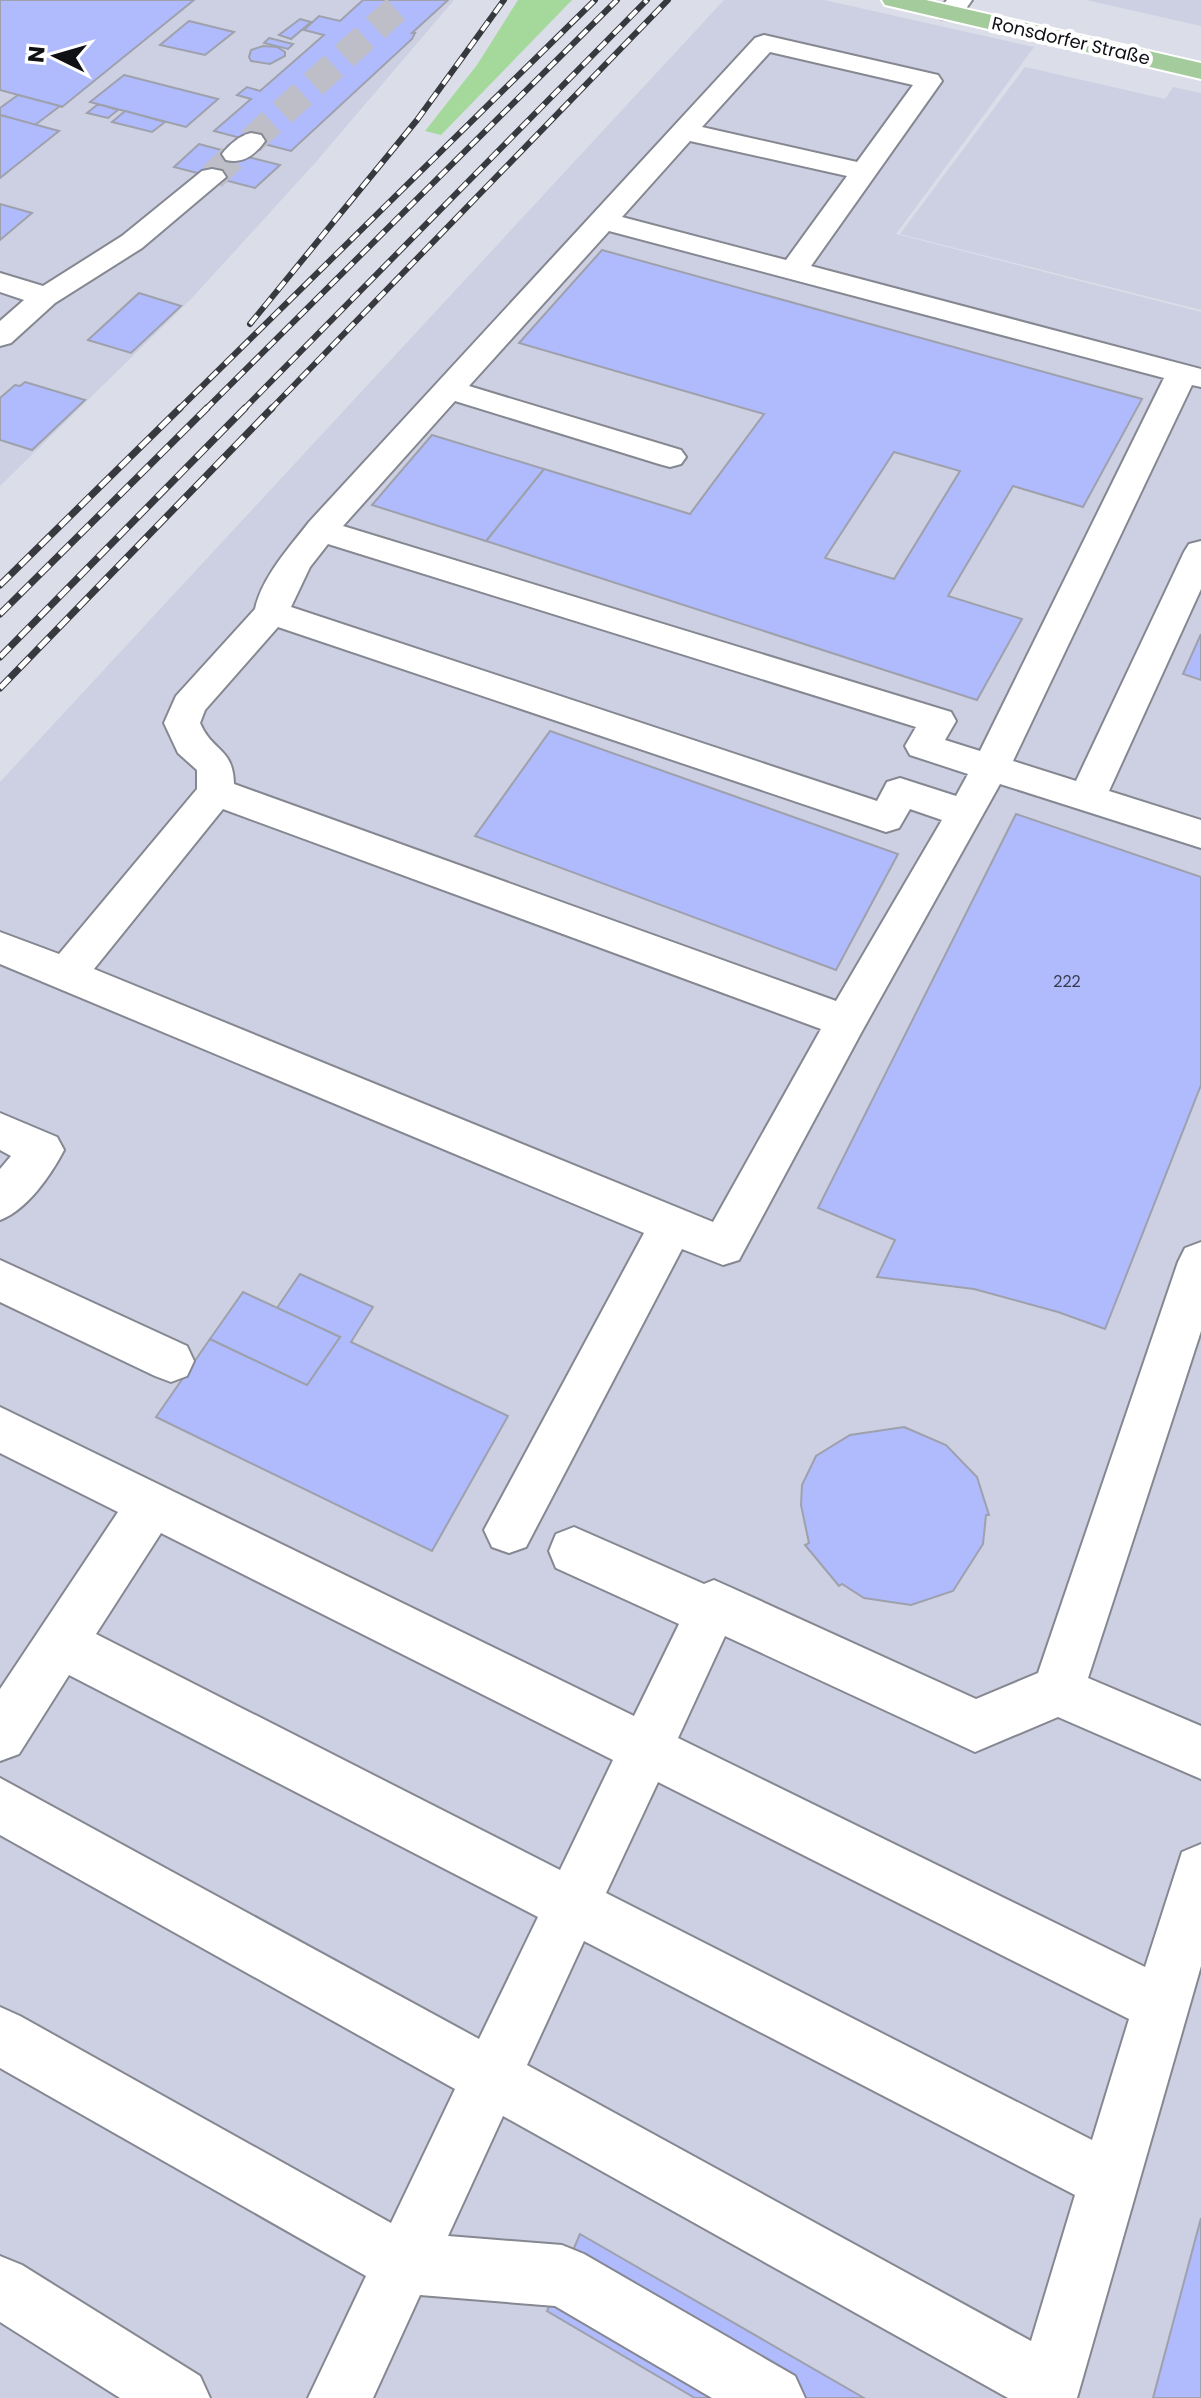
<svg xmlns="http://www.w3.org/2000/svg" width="1201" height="2398" font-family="Poppins,sans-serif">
	<rect width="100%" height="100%" fill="#dbdde8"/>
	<g fill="#ccd0e2">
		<polygon points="0,0 454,0 315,163 192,298 0,486"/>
		<polygon points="724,0 824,0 1034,47 896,234 1201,312 1201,2398 0,2398 0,782"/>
		<polygon points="1086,0 1201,0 1201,26"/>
		<polygon points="1025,67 1165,99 1173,87 1201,93 1201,310 900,234"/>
	</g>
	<polygon fill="#a5d99b" points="518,0 572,0 441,135 425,131 477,65"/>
	<g fill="#b0bbfd" stroke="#9ea1ab" stroke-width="2" fill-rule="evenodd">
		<polygon points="0,0 194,0 62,107 0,90"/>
		<polygon points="363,0 448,0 412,33 415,33 412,39 291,151 214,131 251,99 237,95 247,87 260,91 324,35 304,30 319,16 340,21"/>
		<polygon points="300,19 311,22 291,39 279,35"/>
		<polygon points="189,21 234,32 205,55 160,45"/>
		<polygon points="269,38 293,44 288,49 264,43"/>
		<polygon points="263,46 277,47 285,52 285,56 270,64 251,61 249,57 251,50"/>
		<polygon points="124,75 218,99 186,127 90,102"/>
		<polygon points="18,95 60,106 35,125 0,115 0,108"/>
		<polygon points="97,105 101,105 118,110 108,118 87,113"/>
		<polygon points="125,111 165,122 152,132 112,122"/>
		<polygon points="0,115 59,131 0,178"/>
		<polygon points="199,144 236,154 280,165 255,188 174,167"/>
		<polygon points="0,204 32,213 0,240"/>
		<path d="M 602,250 L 1142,399 L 1083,507 L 1013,486 L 948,596 L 1022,619 L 977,700 L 486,541 L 544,469 L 690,514 L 764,414 L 519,343 ZM 894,452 L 960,471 L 894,579 L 825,558 Z"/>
		<polygon points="139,293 181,306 131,353 88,340"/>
		<polygon points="25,382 85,400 32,450 0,440 0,398 15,385 20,386"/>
		<polygon points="432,435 544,469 486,541 372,505"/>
		<polygon points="1201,634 1201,680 1183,674"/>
		<polygon points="550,731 898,854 836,970 475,836"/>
		<polygon points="1016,814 1201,877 1201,1085 1105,1329 1058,1312 974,1289 877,1277 895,1240 818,1208"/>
		<polygon points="300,1274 373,1307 351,1342 508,1416 432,1551 156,1417 210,1339 307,1385 340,1337 277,1308"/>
		<polygon points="243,1292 340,1337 307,1385 210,1339"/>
		<polygon points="904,1427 946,1445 977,1477 989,1515 986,1515 983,1544 953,1591 911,1605 864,1598 842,1584 839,1586 805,1545 809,1543 801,1505 802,1485 816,1456 850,1435"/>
		<polygon points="1201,2218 1201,2398 1153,2398"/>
		<polygon points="580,2234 864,2398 695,2398 547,2311"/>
	</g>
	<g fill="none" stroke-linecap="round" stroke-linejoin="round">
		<g stroke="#bdbec8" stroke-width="28" stroke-dasharray="28 14" stroke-linecap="butt">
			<polyline points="251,141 406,0"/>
			<polyline points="212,177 236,154"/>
		</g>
		<g stroke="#858791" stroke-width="4">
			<g id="minor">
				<path d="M 947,0 L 972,0 C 963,13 957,23 940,18 L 936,13 Z"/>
				<path d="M 764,35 L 938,75 L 942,81 L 811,266 L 1201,369 L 1201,387 L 1192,385 L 1013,761 L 1076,781 L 1184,552 L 1189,544 L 1201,541 L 1201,589 L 1109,791 L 1201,820 L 1201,848 L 1000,784 L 861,1033 L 739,1260 L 723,1265 L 682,1249 L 526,1547 L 509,1553 L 492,1547 L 484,1530 L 644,1233 L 0,964 L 0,932 L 59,954 L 197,789 L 197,770 L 178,753 L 164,723 L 176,696 L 255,609 C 262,577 289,548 309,522 L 755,38 ZM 770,52 L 913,85 L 857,162 L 702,127 ZM 690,141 L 847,176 L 786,260 L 622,217 ZM 609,231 L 1164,378 L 980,751 L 945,740 L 956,721 L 951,712 L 343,526 L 455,401 L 659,464 L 670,467 L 681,464 L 686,457 L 681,450 L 469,386 ZM 328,544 L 916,727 L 905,746 L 910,755 L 968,774 L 956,796 L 900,778 L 887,782 L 877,801 L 291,607 L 310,567 ZM 278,627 L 886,832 L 899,828 L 910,809 L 942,820 L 836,1001 L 234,784 C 233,747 213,753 200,723 L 205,710 ZM 223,809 L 821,1029 L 713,1222 L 94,969 Z"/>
				<path d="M 251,133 L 261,135 L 265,141 C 255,155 243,164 226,160 L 222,154 C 230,144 239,136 251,133 Z"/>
				<polygon points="212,169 222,171 226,177 142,248 55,303 11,343 0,346 0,321 24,300 0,292 0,273 43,286 122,236 202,171"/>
				<path d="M 0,1113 L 57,1137 L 64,1150 C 51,1175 27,1210 0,1220 L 0,1169 L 11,1156 L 0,1150 Z"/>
				<path d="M 1201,1242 L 1201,1331 L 1088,1678 L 1201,1726 L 1201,1779 L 1058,1717 L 975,1752 L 725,1636 L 678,1738 L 1145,1967 L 1182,1852 L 1201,1844 L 1201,1966 L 1077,2398 L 1008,2398 L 503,2116 L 448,2236 L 562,2245 L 584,2254 L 795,2376 L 805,2398 L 712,2398 L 555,2306 L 420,2295 L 373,2398 L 308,2398 L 366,2276 L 0,2068 L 0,2007 L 20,2016 L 391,2223 L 455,2089 L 0,1835 L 0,1778 L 479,2039 L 538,1917 L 69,1675 L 19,1754 L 0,1761 L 0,1689 L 118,1512 L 0,1453 L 0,1407 L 634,1716 L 679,1624 L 556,1568 L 549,1551 L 556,1534 L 574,1527 L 704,1584 L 714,1580 L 732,1588 L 976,1699 L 1038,1673 L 1178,1262 L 1185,1248 ZM 161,1533 L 613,1760 L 560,1870 L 96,1634 ZM 658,1782 L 1129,2019 L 1092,2140 L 606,1893 ZM 584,1941 L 1075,2195 L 1031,2341 L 527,2065 Z"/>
				<polygon points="0,1260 187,1346 194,1361 187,1376 171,1382 155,1376 0,1302"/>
				<polygon points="0,2256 22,2265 200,2376 210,2398 120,2398 0,2322"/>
			</g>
		</g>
		<g stroke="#fff" stroke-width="4">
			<polygon id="major" points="882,0 926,0 1201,63 1201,79 894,7 885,5"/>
		</g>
		<use href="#minor" fill="#fff" fill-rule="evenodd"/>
		<use href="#major" fill="#a4cb9b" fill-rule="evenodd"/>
		<g stroke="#38393f" stroke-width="6">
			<g id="rail-far1">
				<polyline points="250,324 417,120 504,0"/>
				<polyline points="178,410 595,0"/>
				<polyline points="205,410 617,0"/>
				<polyline points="243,410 647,0"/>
				<polyline points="270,410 668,0"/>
			</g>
		</g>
		<g stroke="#38393f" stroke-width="7">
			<g id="rail">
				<polyline points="0,585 180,408"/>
				<polyline points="0,614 207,408"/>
				<polyline points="0,657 245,408"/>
				<polyline points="0,688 272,408"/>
			</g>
		</g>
		<use href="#rail-far1" stroke="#fff" stroke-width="4" stroke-dasharray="11" stroke-linecap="butt"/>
		<use href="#rail" stroke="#fff" stroke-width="5" stroke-dasharray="14" stroke-linecap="butt"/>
	</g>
	<g text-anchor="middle" stroke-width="8" stroke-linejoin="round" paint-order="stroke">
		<g font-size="16" fill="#383c4f">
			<text x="1067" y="987">222</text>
		</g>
		<g font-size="18" fill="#101115" stroke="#fff">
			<text transform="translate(1071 41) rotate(13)" y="6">Ronsdorfer Straße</text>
		</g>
	</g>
	<g transform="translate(56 56) rotate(275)" stroke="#ffffff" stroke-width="6" paint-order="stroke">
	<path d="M0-6L14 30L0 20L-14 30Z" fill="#101115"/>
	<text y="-12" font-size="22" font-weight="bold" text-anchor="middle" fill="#101115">N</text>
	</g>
</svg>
